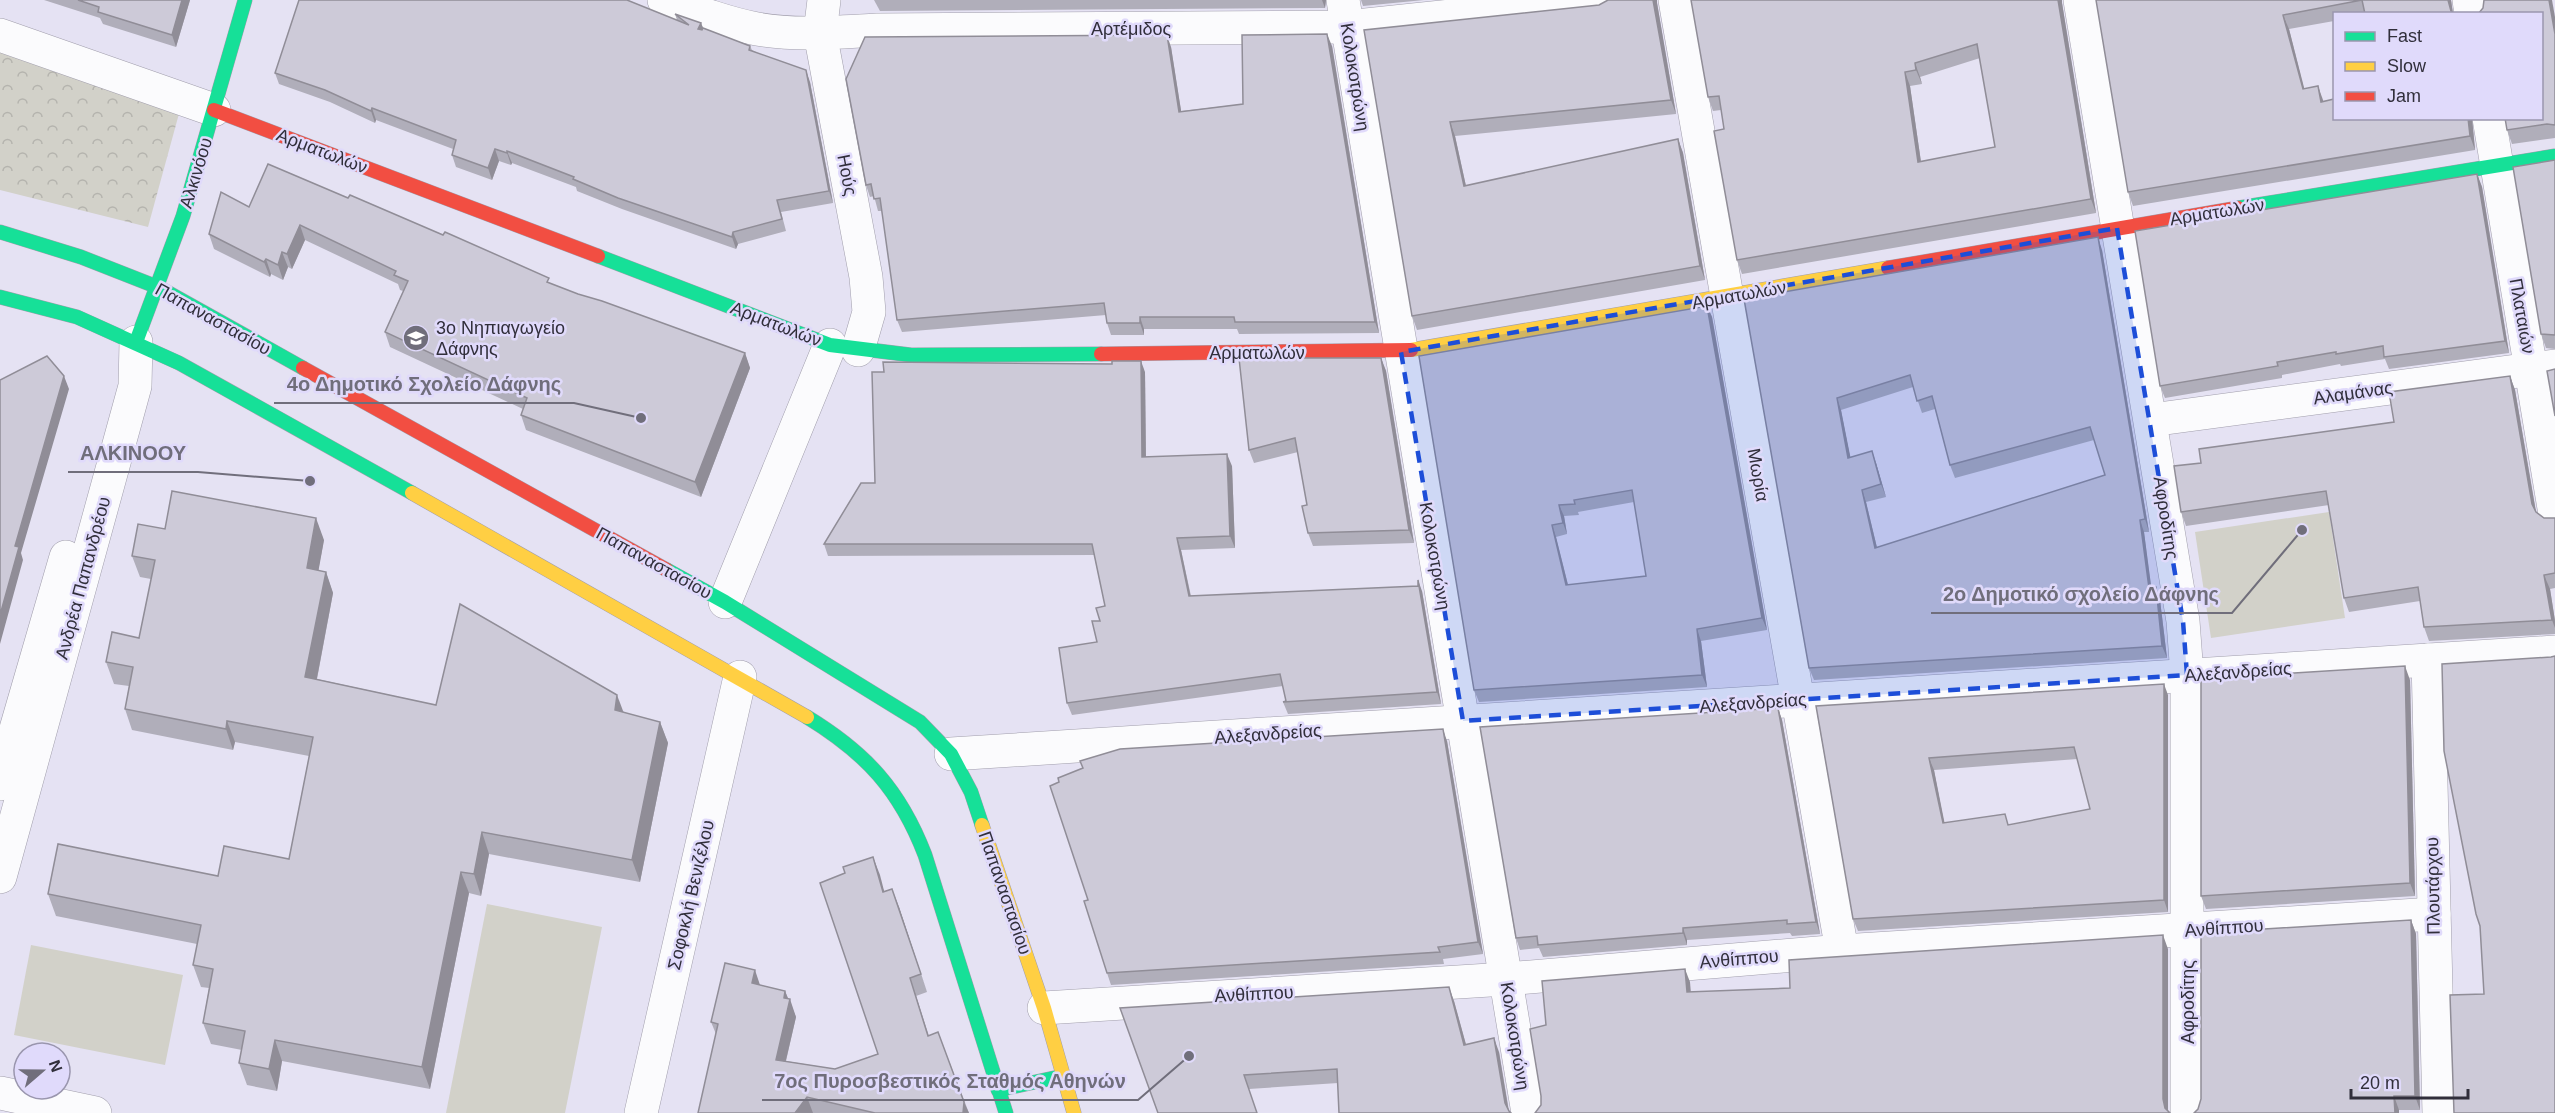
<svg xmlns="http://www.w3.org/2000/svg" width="2555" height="1113" font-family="Arial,sans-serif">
	<defs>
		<pattern id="park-crowns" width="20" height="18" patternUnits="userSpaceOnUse" patternTransform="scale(1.5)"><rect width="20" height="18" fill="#d2d1c9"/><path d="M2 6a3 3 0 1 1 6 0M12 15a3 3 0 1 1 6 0" fill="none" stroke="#b5b4ae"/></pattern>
	</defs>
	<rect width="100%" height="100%" fill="#e5e2f3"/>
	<polygon fill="url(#park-crowns)" points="0,52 180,110 148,227 0,190"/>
	<g fill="#d2d1c9">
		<polygon points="2329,512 2345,618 2211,638 2195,532"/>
		<polygon points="487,904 602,927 565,1113 446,1113"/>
		<polygon points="31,945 183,975 165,1065 14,1035"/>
	</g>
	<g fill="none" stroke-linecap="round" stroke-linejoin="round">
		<g stroke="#a19eac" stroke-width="34">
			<g id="street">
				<path d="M 664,0 C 694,11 726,23 757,29 C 796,36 838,32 877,30 L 1347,27 L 1601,0"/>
				<polyline points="824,0 820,33 866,277 869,312 858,350"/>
				<polyline points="1343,0 1528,1113"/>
				<polyline points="1675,0 1842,951"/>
				<polyline points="2080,0 2183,621 2187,675 2187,1113"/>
				<polyline points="2469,0 2471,14"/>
				<polyline points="0,35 214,110"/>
				<polyline points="2489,118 2555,514"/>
				<polyline points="2151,420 2555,366"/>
				<polyline points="725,602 830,345"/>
				<polyline points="2428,660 2439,1113"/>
				<polyline points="951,754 2555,652"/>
				<polyline points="0,784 66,557"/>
				<polyline points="0,877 135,386 136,342"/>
				<polyline points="1044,1008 1506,979 1842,951 2434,914"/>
				<polyline points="0,1093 95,1113"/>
				<polyline points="641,1113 740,677"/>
			</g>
		</g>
		<g stroke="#a19eac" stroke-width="15">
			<g id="fast">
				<polyline points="2238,208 2555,156"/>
				<polyline points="0,232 81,257 160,288 303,368"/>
				<polyline points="598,256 830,345 911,355 1101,354"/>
				<polyline points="0,297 77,317 179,363 412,493"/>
				<polyline points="136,342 183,216 245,0"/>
				<polyline points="667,570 725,602 920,722 951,754 971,792 982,825"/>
				<path d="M 807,717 C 866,753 900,790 925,855 L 1006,1113"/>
				<polyline points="998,1090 1063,1076"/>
			</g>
		</g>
		<g stroke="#a19eac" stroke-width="15">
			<g id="slow">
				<polyline points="1411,350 1888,268"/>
				<polyline points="412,493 807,717"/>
				<polyline points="982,825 1044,1008 1074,1113"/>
			</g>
		</g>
		<g stroke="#a19eac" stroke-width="15">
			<g id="jam">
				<polyline points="214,110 598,256"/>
				<polyline points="1888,268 2238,208"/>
				<polyline points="1101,354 1411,350"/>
				<polyline points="303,368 667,570"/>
			</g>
		</g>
		<use href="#street" stroke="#fbfbfd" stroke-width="33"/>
		<use href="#fast" stroke="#16e098" stroke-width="14"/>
		<use href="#slow" stroke="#ffcf43" stroke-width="14"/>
		<use href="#jam" stroke="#f24e42" stroke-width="14"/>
	</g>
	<g fill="#b0aeba" fill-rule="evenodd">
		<polygon points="44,0 190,0 176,47 103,24 100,18"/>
		<polygon points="874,0 1326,0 1325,8 880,11"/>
		<polygon points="1361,0 1424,0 1363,6"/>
		<polygon points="2096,0 2451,0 2453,13 2454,14 2334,14 2334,21 2289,29 2304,89 2323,102 2334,118 2472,118 2475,150 2133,206 2128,192"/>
		<polygon points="1607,1 1657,3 1676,114 1455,136 1466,186 1678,139 1683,153 1705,280 1417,330 1412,316 1364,30 1599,5"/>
		<path d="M 2062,3 L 2096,213 L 1742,274 L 1737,260 L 1724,129 L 1721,110 L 1713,111 L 1708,97 ZM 1980,58 L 1995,147 L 1921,162 L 1910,86 L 1922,84 L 1920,77 Z"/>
		<polygon points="675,14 701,23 703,28 750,46 752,50 810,82 833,203 781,212 786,231 738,244 736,249 622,209 577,191 576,187 512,163 511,165 499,161 492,180 456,167 452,155 453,149 376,120 375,123 330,102 279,84 275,73 677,20"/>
		<polygon points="2555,17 2555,138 2512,144 2507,130"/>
		<polygon points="1332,46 1379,333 1239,334 1237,329 1144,329 1144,335 1111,335 1107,323 1106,315 902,332 897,320 882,211 878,211 874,196 870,197 866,185 1171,47 1181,111 1243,104"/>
		<polygon points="2555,160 2555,349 2546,348 2541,334 2553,161"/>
		<polygon points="2477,174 2482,187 2509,353 2389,369 2385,359 2341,366 2340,364 2282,375 2282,378 2165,398 2160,386"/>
		<polygon points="249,207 551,284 578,294 745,353 750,368 701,497 526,430 521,415 523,409 390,347 385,332 403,291 400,290 398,284 305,240 292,269 288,267 283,280 271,274 270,277 214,249 209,234"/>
		<path d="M 2102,250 L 2149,532 L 2144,532 L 2151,588 L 2156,587 L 2160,600 L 2167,658 L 1814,680 L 1809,668 L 1744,299 ZM 1913,387 L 1922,413 L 1935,409 L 1950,465 L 1955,478 L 2094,440 L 2105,475 L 1877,548 L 1866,502 L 1886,497 L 1876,463 L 1850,457 L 1841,410 Z"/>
		<path d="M 1707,306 L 1712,317 L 1767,630 L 1701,641 L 1707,687 L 1479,702 L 1474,690 L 1419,356 ZM 1634,502 L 1646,576 L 1568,585 L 1556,537 L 1567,534 L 1564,516 L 1579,515 L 1578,512 Z"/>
		<polygon points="1381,358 1386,371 1414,543 1313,546 1308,533 1307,505 1298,452 1254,463 1249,450"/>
		<polygon points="1145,372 1146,457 1232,466 1235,548 1181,550 1191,596 1422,591 1441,704 1288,714 1283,702 1286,701 1283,686 1072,715 1067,703 1097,642 1100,621 1105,606 1094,555 828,556 824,544 875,483"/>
		<polygon points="2510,376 2515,390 2536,512 2544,518 2555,518 2555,588 2550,589 2555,621 2555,634 2429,641 2424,627 2420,601 2349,612 2344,598 2329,505 2186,526 2181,512 2201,463 2394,422"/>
		<polygon points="165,529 324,540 318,571 326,572 333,593 317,679 436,705 623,713 660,722 668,743 640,882 489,854 481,896 469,893 430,1089 282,1061 277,1091 247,1085 239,1063 242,1050 211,1044 203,1023 209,988 201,987 193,965 197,944 56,916 48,894 218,876 289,859 309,756 235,742 233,750 132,730 125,709 129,686 114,684 106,662 139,638 151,579 140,577 132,556"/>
		<polygon points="2410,680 2415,896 2206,909 2201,896"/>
		<path d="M 2168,695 L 2168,912 L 1858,931 L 1853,919 L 1816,706 ZM 2077,759 L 2090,809 L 2009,825 L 1944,823 L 1934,770 Z"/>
		<polygon points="1778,708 1782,720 1820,934 1792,936 1790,933 1687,940 1687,945 1543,957 1539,948 1520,950 1516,938"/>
		<polygon points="1447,741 1483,954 1443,959 1444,964 1111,985 1107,973 1059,782 1083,768"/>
		<polygon points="873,857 884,892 899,907 927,992 916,996 929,1036 938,1032 969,1113 698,1113 716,1034 711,1022 760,985 785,991 796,1017 786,1061 835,1069 878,1054 845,873"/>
		<polygon points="2411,920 2416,934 2420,1110 2399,1110 2399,1113 2194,1113"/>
		<polygon points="1454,1001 1466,1045 1499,1052 1509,1111 1338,1083 1249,1089 1120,1008"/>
	</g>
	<g fill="#908d97">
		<polygon points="182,0 190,0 176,47 172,35"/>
		<polygon points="1322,0 1326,0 1325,8"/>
		<polygon points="1653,0 1657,0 1657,3 1676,114 1671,100"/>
		<polygon points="2058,0 2062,0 2062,3 2096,213 2091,199"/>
		<polygon points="2448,0 2451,0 2453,14 2452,14"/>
		<polygon points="2549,0 2552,0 2555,17 2555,34"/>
		<polygon points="2283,15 2289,29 2308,103 2303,89"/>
		<polygon points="701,23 706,35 698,29"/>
		<polygon points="1327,34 1332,46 1379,333 1375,322"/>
		<polygon points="1167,35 1171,47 1183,123 1179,112"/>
		<polygon points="1915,63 1920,77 1922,84 1916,70"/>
		<polygon points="806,70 810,82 833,203 829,191"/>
		<polygon points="1905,72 1910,86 1923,176 1918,162"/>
		<polygon points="2318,86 2323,100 2326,116 2321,102"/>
		<polygon points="372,108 376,120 375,123 371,111"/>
		<polygon points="2468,118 2472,118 2475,150 2470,136"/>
		<polygon points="1450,122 1455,136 1469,200 1464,186"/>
		<polygon points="1678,139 1683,153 1705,280 1700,266"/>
		<polygon points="495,149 499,161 492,180 488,168"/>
		<polygon points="507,151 512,163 511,165 507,153"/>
		<polygon points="2477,174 2482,187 2509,353 2505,341"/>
		<polygon points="300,225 305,240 292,269 287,254"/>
		<polygon points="733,232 738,244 736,249 732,237"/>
		<polygon points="2098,237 2102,250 2149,532 2145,519"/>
		<polygon points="282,252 288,267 283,280 278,265"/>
		<polygon points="266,259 271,274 270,277 264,262"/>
		<polygon points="1707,306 1712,317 1767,630 1762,618"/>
		<polygon points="1140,317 1144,329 1144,335 1140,323"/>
		<polygon points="745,353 750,368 701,497 695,482"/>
		<polygon points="1381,358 1386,371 1414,543 1409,530"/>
		<polygon points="1141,361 1145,372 1146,469 1142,457"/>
		<polygon points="64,376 69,389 21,553 23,560 0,644 0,615 15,546"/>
		<polygon points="2510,376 2515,390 2537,518 2532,504"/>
		<polygon points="1837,398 1841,410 1853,470 1848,458"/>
		<polygon points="1872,451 1876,463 1886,497 1881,484"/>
		<polygon points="1227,454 1232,466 1235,548 1230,536"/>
		<polygon points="1862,490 1866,502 1880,560 1875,548"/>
		<polygon points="1559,505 1564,516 1567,534 1563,523"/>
		<polygon points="316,518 324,540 315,590 307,568"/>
		<polygon points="2140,520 2144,532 2153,600 2149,588"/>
		<polygon points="1552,525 1556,537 1571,597 1566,585"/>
		<polygon points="1177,538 1181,550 1193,608 1189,596"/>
		<polygon points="326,572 333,593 313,699 305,677"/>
		<polygon points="2544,575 2550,589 2555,621 2555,628 2552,620"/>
		<polygon points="1418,580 1422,591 1441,704 1437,692"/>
		<polygon points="2156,587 2160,600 2167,658 2162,646"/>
		<polygon points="1697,629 1701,641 1707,687 1702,675"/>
		<polygon points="2405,666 2410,680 2415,896 2410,883"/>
		<polygon points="2164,684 2168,695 2168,912 2164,900"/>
		<polygon points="617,695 625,716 615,710"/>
		<polygon points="1778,708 1782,720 1820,934 1816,922"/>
		<polygon points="227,721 235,742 233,750 226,729"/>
		<polygon points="660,722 668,743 640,882 632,860"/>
		<polygon points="1443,729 1447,741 1483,954 1478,942"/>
		<polygon points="1929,758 1934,770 1947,835 1943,823"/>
		<polygon points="482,832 489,854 481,896 474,874"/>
		<polygon points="873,857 880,875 889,910 883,892"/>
		<polygon points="461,872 469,893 430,1089 422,1067"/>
		<polygon points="892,889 899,907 927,992 921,974"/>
		<polygon points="2411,920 2416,934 2420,1110 2415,1096"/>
		<polygon points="1683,928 1687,940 1687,945 1683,933"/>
		<polygon points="2163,935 2168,949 2168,1113 2165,1108 2163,1099"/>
		<polygon points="1685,969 1690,982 1692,1006 1687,992"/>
		<polygon points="755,970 761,988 752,983"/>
		<polygon points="910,978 916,996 934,1054 928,1036"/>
		<polygon points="1449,987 1454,1001 1470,1059 1464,1045"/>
		<polygon points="785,991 789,1001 790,999 796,1017 782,1077 776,1060 784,998"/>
		<polygon points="1494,1038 1499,1052 1509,1113 1505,1103"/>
		<polygon points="275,1040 282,1061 277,1091 269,1069"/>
		<polygon points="2394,1096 2399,1110 2399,1113 2395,1113"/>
		<polygon points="807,1097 813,1113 795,1113"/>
		<polygon points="964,1102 969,1113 963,1113"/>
	</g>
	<g fill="#cdcad8" stroke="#908d97" stroke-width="1.5" fill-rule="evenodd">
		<polygon points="78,0 182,0 172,35 98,12 99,7"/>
		<polygon points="299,0 627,0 689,25 675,14 701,23 698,29 702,30 703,28 750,46 749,50 806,70 829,191 777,200 782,219 733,232 732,237 618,198 573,179 574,177 507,151 507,153 495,149 488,168 452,155 456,140 372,108 371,111 325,90 275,73"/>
		<polygon points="1608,0 1653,0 1671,100 1450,122 1464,186 1678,139 1700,266 1412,316 1364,30 1599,5"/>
		<path d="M 1691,0 L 2058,0 L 2091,199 L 1737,260 L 1714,131 L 1724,129 L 1719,96 L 1708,97 ZM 1977,44 L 1995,147 L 1918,162 L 1905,72 L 1916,70 L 1915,63 Z"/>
		<polygon points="2096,0 2448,0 2451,11 2454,14 2365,14 2362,0 2283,15 2303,89 2318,86 2321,102 2334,99 2334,118 2468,118 2470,136 2128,192"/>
		<polygon points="2484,0 2549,0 2555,34 2555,125 2547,124 2507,130 2505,118 2541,118 2541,14 2478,14 2483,8"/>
		<polygon points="1327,34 1375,322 1235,322 1234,317 1140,317 1140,323 1107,323 1104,303 897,320 880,198 874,199 871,184 866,185 846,79 865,37 1167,35 1179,112 1243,104 1242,35"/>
		<polygon points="2555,160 2555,335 2541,334 2513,167"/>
		<polygon points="268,164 348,198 350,195 443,235 445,232 549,278 547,282 578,294 602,301 745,353 695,482 521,415 527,398 385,332 408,281 394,275 396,271 300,225 287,254 282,252 278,265 266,259 264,262 209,234 221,192 249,207"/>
		<polygon points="2477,174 2505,341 2384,357 2383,346 2336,354 2336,352 2277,362 2278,366 2160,386 2135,231"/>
		<path d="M 2098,237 L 2145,519 L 2140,520 L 2149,588 L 2156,587 L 2162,646 L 1809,668 L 1744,299 ZM 1910,375 L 1917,401 L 1932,396 L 1950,465 L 2090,427 L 2105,475 L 1875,548 L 1862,490 L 1881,484 L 1872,451 L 1848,458 L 1837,398 Z"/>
		<path d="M 1707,306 L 1762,618 L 1697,629 L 1702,675 L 1474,690 L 1419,356 ZM 1632,490 L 1646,576 L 1566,585 L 1552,525 L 1563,523 L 1559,505 L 1575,504 L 1574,500 Z"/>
		<polygon points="47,356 64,376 15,546 19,547 0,615 0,380"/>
		<polygon points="1239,358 1381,358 1409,530 1308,533 1302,506 1307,505 1295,438 1249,450"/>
		<polygon points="1112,361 1141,361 1142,457 1227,454 1230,536 1177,538 1189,596 1418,586 1418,580 1437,692 1283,702 1286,701 1280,674 1067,703 1059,648 1097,642 1092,621 1100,621 1096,608 1105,606 1092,544 824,544 861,483 875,483 872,372 884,372 883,362 1112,364"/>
		<polygon points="2555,369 2555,416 2547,371"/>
		<polygon points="2510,376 2532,504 2536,512 2544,518 2555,518 2555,573 2544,575 2552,620 2424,627 2418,587 2344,598 2326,491 2181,512 2174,466 2201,463 2199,449 2394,422 2389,392"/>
		<polygon points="172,491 316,518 307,568 326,572 305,677 436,705 460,604 617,695 615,710 660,722 632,860 482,832 474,874 461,872 422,1067 275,1040 269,1069 239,1063 245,1031 203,1023 213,969 193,965 201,925 48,894 58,844 218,876 224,846 289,859 313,737 227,721 226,729 125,709 133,667 106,662 112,632 139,638 155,560 132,556 138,524 165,529"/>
		<polygon points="2555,656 2555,1113 2454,1113 2450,995 2484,994 2480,926 2476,914 2444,751 2442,664 2551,657"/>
		<polygon points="2405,666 2410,883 2201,896 2201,679"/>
		<path d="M 2164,684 L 2164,900 L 1853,919 L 1816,706 ZM 2074,747 L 2090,809 L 2008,825 L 2005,814 L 1943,823 L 1929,758 Z"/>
		<polygon points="1778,708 1816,922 1787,924 1787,920 1683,928 1683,933 1538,945 1537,936 1516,938 1480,727"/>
		<polygon points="1443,729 1478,942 1438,947 1440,952 1107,973 1084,901 1088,900 1050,786 1059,782 1058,778 1083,768 1080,761 1120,749"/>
		<polygon points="873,857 883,892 892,889 921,974 910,978 928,1036 938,1032 964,1102 963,1113 875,1113 807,1097 795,1113 698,1113 718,1024 711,1022 725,963 755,970 752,983 785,991 784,998 790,999 776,1060 835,1069 878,1054 820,883 845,873 843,867"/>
		<polygon points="2411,920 2415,1096 2394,1096 2395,1113 2194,1113 2198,1109 2201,1099 2201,933"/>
		<polygon points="2163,935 2163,1099 2165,1108 2170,1113 1535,1113 1541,1105 1541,1096 1530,1029 1546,1025 1542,981 1685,969 1687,992 1790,988 1789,960"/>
		<polygon points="1449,987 1464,1045 1494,1038 1505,1103 1509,1111 1511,1113 1339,1113 1337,1069 1244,1075 1257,1113 1158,1113 1120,1008"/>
	</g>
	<path fill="#1d4ed8" fill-opacity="0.2" stroke="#1d4ed8" stroke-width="4.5" stroke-dasharray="12 8" stroke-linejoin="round" d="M 2117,228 L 2183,621 L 2187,675 L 1463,721 L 1401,352 Z"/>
	<defs>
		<g id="school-disc" transform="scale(1.35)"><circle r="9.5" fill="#706e7b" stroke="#e0dafb"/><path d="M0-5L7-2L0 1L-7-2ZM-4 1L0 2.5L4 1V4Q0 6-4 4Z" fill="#fff"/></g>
	</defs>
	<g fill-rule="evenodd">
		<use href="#school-disc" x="416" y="338"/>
	</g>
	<g text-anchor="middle" stroke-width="5" stroke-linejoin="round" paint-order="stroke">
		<g font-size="18" fill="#312f3b" stroke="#e0dafb">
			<text x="1131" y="35">Αρτέμιδος</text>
			<text transform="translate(1355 77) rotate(81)" y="6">Κολοκοτρώνη</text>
			<text transform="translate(322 151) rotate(21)" y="6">Αρματωλών</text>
			<text transform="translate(196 173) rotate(-73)" y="6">Αλκινόου</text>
			<text transform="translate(847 175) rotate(79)" y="6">Ηούς</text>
			<text transform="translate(2217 212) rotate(-9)" y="6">Αρματωλών</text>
			<text transform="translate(1739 295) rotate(-10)" y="6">Αρματωλών</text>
			<text transform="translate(2522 316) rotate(80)" y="6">Πλαταιών</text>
			<text transform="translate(213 319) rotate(29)" y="6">Παπαναστασίου</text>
			<text transform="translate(776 324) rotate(21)" y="6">Αρματωλών</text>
			<text x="1257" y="359">Αρματωλών</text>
			<text transform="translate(2353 393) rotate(-8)" y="6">Αλαμάνας</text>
			<text transform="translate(1758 475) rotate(80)" y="6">Μωρία</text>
			<text transform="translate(2166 518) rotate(81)" y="6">Αφροδίτης</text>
			<text transform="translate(1435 556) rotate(80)" y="6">Κολοκοτρώνη</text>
			<text transform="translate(654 563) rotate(29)" y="6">Παπαναστασίου</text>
			<text transform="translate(83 578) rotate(-75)" y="6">Ανδρέα Παπανδρέου</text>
			<text transform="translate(2238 672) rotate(-4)" y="6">Αλεξανδρείας</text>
			<text transform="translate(1753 703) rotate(-4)" y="6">Αλεξανδρείας</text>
			<text transform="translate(1268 734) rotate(-4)" y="6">Αλεξανδρείας</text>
			<text transform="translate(2433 886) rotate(-91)" y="6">Πλουτάρχου</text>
			<text transform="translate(1005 893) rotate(71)" y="6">Παπαναστασίου</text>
			<text transform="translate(691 895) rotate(-77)" y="6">Σοφοκλή Βενιζέλου</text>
			<text transform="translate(2224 928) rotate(-4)" y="6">Ανθίππου</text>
			<text transform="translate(1739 959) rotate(-5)" y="6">Ανθίππου</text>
			<text transform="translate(1254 994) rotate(-3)" y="6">Ανθίππου</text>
			<text transform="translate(2188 1002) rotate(-90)" y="6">Αφροδίτης</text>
			<text transform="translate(1515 1036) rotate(81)" y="6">Κολοκοτρώνη</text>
		</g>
		<g font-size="18" fill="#312f3b" stroke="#e0dafb" text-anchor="start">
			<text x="436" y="334">3ο Νηπιαγωγείο<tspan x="436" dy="21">Δάφνης</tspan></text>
		</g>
	</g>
	<path fill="none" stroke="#706e7b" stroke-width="2" d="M641 418L574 403H274M310 481L198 472H68M2302 530L2232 613H1931M1189 1056L1138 1100H762"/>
	<g fill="#706e7b" stroke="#e0dafb" stroke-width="2">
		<circle cx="641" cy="418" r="6"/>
		<circle cx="310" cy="481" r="6"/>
		<circle cx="2302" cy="530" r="6"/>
		<circle cx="1189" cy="1056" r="6"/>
	</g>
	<g font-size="20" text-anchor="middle" font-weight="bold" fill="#706e7b" stroke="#e0dafb" stroke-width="5" stroke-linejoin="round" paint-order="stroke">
		<text x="424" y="391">4ο Δημοτικό Σχολείο Δάφνης</text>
		<text x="133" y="460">ΑΛΚΙΝΟΟΥ</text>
		<text x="2081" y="601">2ο Δημοτικό σχολείο Δάφνης</text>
		<text x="950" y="1088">7ος Πυροσβεστικός Σταθμός Αθηνών</text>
	</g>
	<rect x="2333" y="12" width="210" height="108" fill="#e0dafb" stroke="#9a96ae" stroke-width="1.5"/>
	<rect x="2345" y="32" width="30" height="9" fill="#16e098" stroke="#9a96ae" stroke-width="1.5"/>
	<text x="2387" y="42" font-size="18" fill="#312f3b">Fast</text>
	<rect x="2345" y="62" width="30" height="9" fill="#ffcf43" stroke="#9a96ae" stroke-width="1.5"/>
	<text x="2387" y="72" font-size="18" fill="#312f3b">Slow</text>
	<rect x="2345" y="92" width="30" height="9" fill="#f24e42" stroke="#9a96ae" stroke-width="1.5"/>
	<text x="2387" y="102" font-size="18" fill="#312f3b">Jam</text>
	<g transform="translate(42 1071) rotate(70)"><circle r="28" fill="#e0dafb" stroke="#9a96ae" stroke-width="1.5"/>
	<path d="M0-4.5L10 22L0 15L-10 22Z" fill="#706e7b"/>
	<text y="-9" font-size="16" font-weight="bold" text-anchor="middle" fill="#312f3b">N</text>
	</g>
	<path d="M2351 1089v9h117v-9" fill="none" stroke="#312f3b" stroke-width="3"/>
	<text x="2360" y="1089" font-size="18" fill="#312f3b" stroke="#e0dafb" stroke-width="4.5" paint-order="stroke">20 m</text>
</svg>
